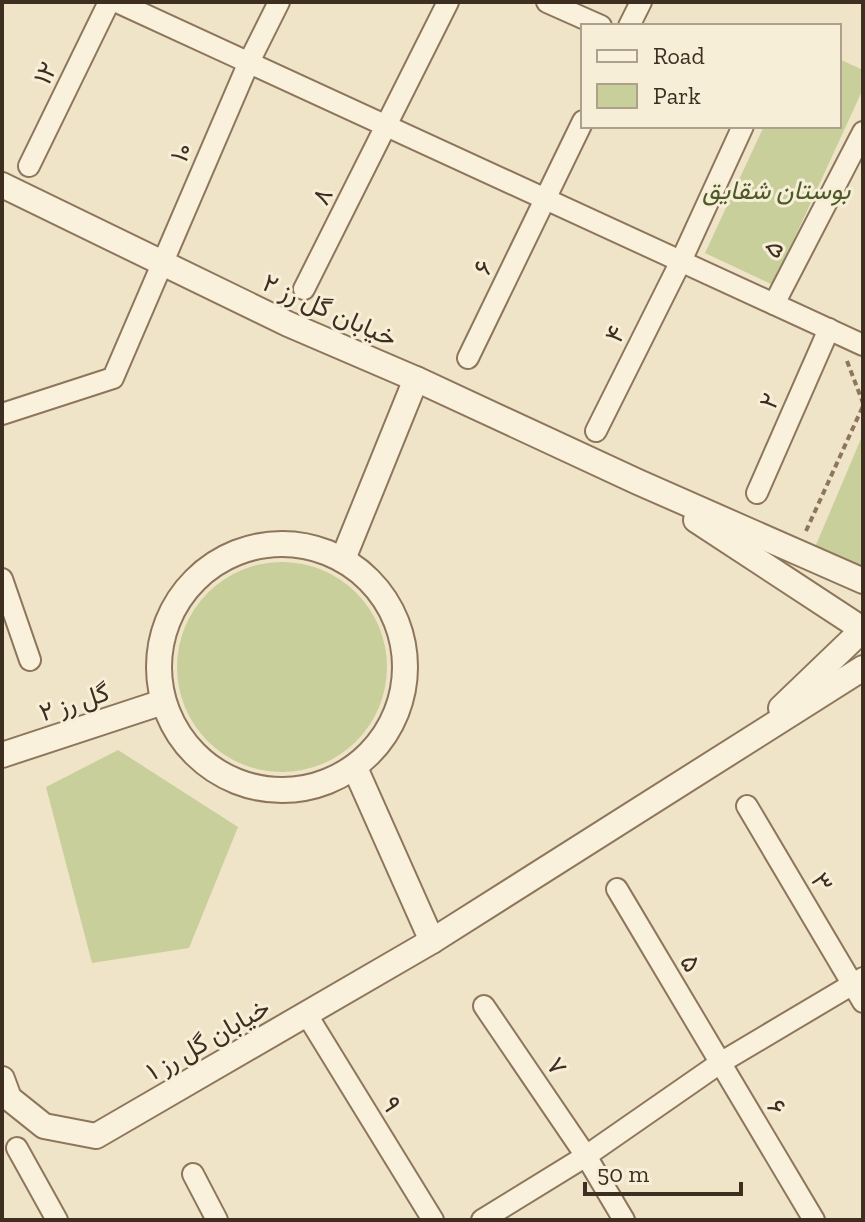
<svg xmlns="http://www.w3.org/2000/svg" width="865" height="1222" font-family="'Zilla Slab',Vazirmatn,serif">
	<rect width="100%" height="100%" fill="#f0e4c8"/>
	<g fill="#c9cf9b">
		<polygon points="839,59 863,70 863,89 773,285 705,253 764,126 839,126"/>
		<polygon points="863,434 863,576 813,552"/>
		<circle cx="282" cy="667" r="105"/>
		<polygon points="118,750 238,827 189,948 92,963 46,787"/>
	</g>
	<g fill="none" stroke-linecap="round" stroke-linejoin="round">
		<g stroke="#8d765c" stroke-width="24">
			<g id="minor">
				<polyline points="117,2 863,345"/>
				<polyline points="547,2 601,26"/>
				<polyline points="629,26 641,2"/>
				<polyline points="29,166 109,2"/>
				<polyline points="304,289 448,2"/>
				<polyline points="774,304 863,132"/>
				<polyline points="468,358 583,121"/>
				<polyline points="2,414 113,378 249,62 279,2"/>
				<polyline points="596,431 681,261 743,126"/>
				<polyline points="757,493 829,329"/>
				<polyline points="2,579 30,660"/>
				<polyline points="747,806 863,1002"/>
				<polyline points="617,889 814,1220"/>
				<polyline points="484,1006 586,1156 624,1220"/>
				<polyline points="307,1015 433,1220"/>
				<polyline points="17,1148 57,1220"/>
				<polyline points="193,1174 217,1220"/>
				<polyline points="482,1220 586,1156 720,1063 863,978"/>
			</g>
		</g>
		<g stroke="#8d765c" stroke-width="28">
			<g id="tertiary">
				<polyline points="2,185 288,324 416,379 638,482 863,581"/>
				<polyline points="696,520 853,623"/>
				<circle cx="282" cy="667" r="123"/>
				<polyline points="343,559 416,379"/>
				<polyline points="781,708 855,637"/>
				<polyline points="2,755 163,702"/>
				<polyline points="355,768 432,941"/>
				<polyline points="2,1079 9,1098 44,1126 96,1136 432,941 863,668"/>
			</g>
		</g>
		<g stroke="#8d765c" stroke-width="4" stroke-dasharray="6 4" stroke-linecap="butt">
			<polyline points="847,361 863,403"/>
			<polyline points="806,531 863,406"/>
		</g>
		<use href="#minor" stroke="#faf1dc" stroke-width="20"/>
		<use href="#tertiary" stroke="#faf1dc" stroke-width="24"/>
	</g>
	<g text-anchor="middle" stroke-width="6" stroke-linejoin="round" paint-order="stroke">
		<g font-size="26" fill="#3d2e20" stroke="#f7eed8">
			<text transform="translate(45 73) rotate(-64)" y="9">۱۲</text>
			<text transform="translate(181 152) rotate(-66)" y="9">۱۰</text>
			<text transform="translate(322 196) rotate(-63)" y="9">۸</text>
			<text transform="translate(773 249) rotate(-63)" y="9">۵</text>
			<text transform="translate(483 267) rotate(-64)" y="9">۶</text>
			<text transform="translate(330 310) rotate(24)" y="9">خیابان گل رز ۲</text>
			<text transform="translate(615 334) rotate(-64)" y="9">۴</text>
			<text transform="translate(769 401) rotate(-66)" y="9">۲</text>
			<text transform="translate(74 702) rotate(-18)" y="9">۲ گل رز</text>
			<text transform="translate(822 882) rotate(59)" y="9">۳</text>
			<text transform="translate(691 963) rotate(59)" y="9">۵</text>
			<text transform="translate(208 1039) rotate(-30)" y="9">خیابان گل رز ۱</text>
			<text transform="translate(557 1066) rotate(56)" y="9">۷</text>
			<text transform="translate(392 1104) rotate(58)" y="9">۹</text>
			<text transform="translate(777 1107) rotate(59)" y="9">۶</text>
		</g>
		<g font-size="26" font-style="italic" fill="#4d5a26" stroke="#f7eed8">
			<text x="776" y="199">بوستان شقایق</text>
		</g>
	</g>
	<rect width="865" height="1222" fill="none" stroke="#3d2e20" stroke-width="8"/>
	<rect x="581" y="24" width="260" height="104" fill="#f7eed8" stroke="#ada18e" stroke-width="2"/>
	<rect x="597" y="50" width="40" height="12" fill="#faf1dc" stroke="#ada18e" stroke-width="2"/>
	<text x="653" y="64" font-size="24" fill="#3d2e20">Road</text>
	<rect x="597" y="84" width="40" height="24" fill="#c9cf9b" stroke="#ada18e" stroke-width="2"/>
	<text x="653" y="104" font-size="24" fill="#3d2e20">Park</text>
	<path d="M585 1182v12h156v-12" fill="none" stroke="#3d2e20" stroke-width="4"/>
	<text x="597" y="1182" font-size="24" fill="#3d2e20" stroke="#f7eed8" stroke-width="6" paint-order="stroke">50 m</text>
</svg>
